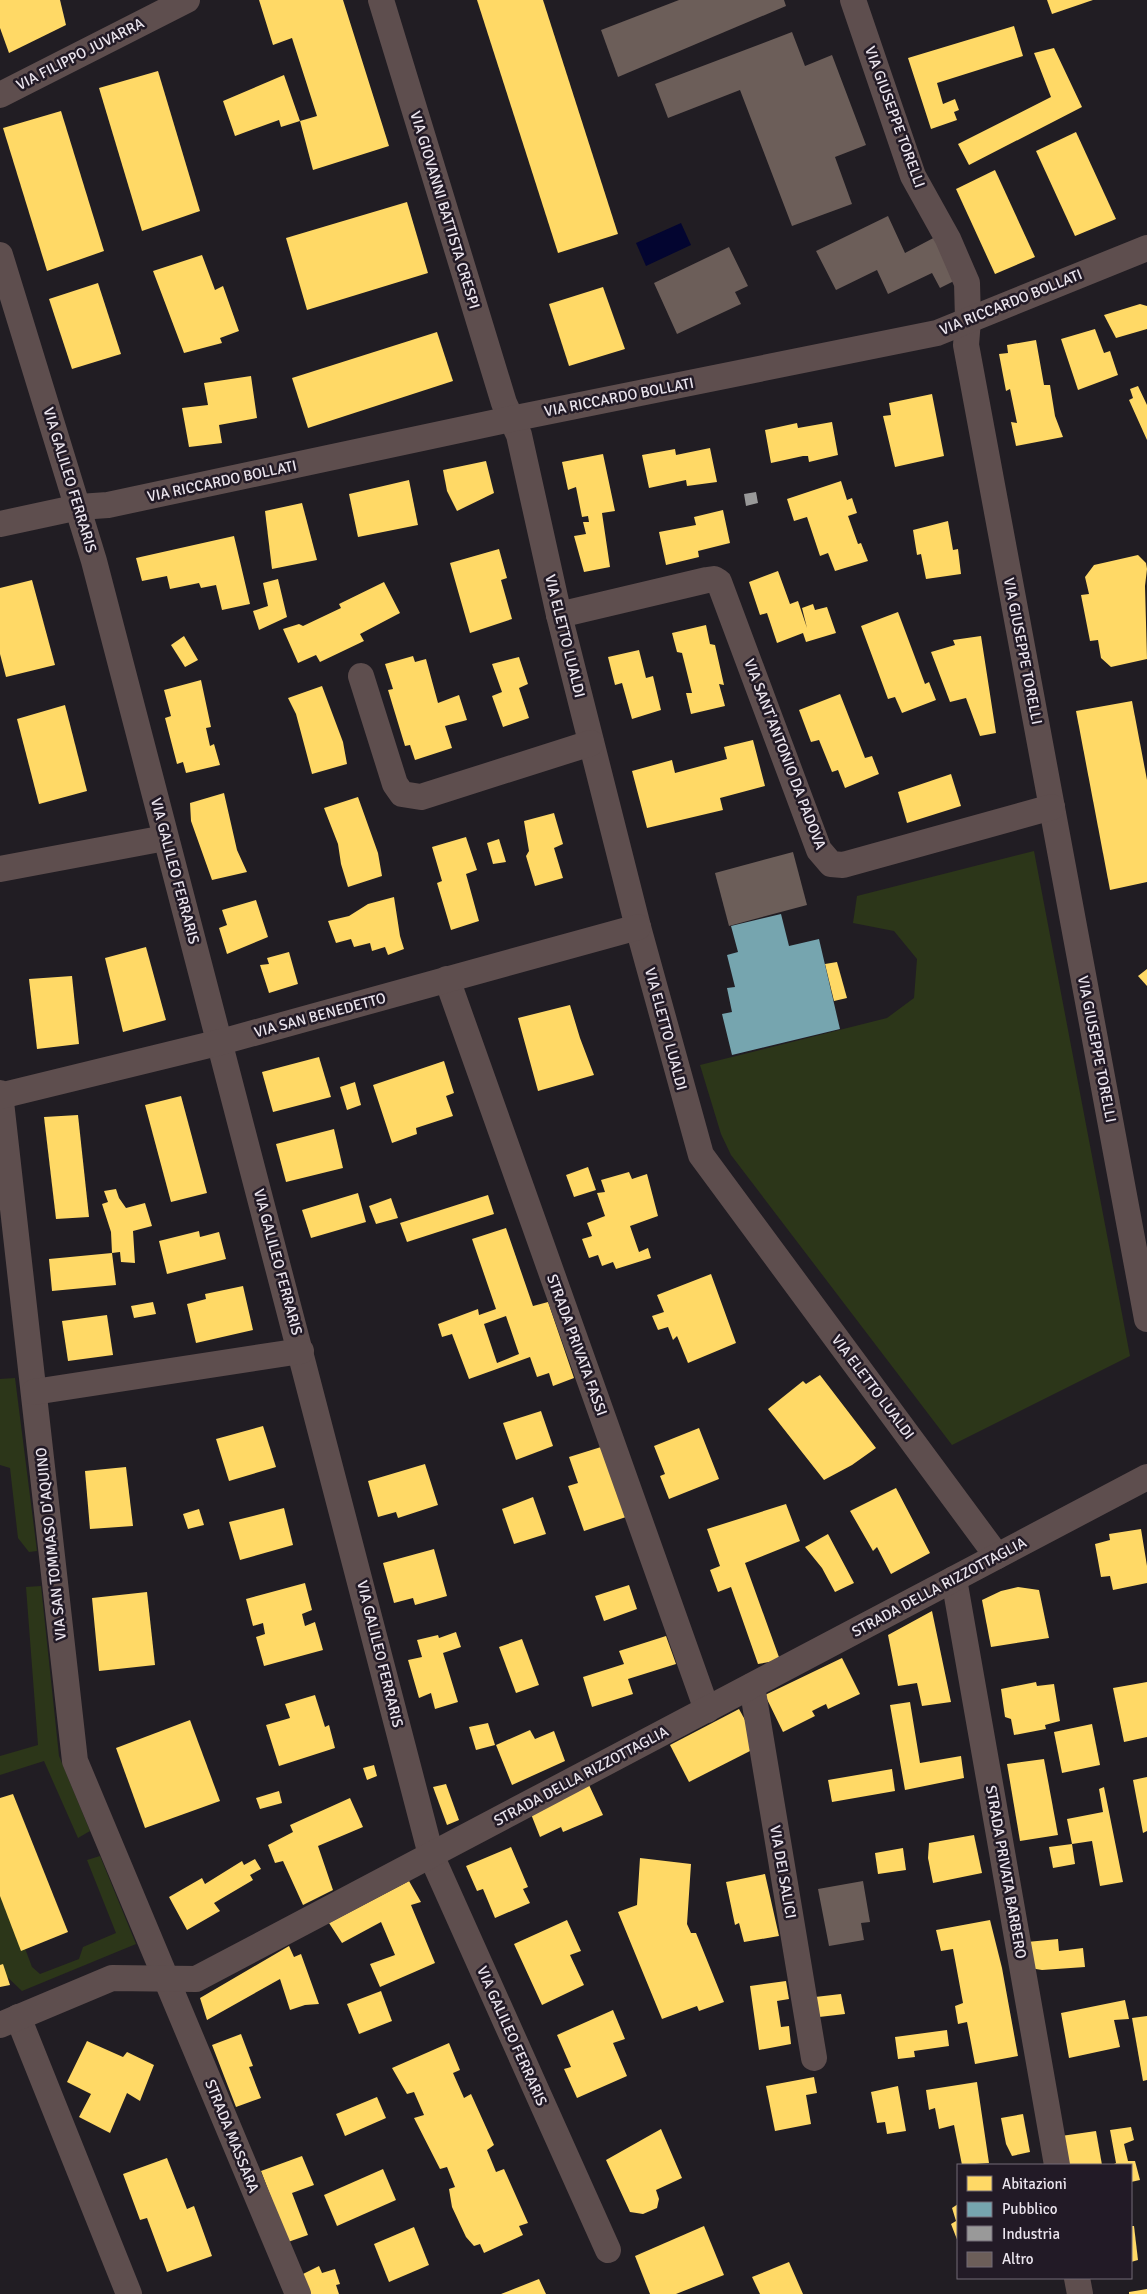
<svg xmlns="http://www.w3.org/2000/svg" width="1147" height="2294" font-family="Signika,sans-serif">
	<rect width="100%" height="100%" fill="#211d23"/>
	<g fill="#2c3619">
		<polygon points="1034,851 1130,1356 952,1445 731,1155 721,1134 700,1065 887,1018 914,998 917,959 894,931 853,923 857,896"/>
		<polygon points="15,1378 37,1551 29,1552 18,1538 10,1468 0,1465 0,1379"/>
		<polygon points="41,1586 59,1756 90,1831 78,1838 44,1761 0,1775 0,1756 38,1745 26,1587"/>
		<polygon points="100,1856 136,1944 22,1991 0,1970 0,1882 32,1967 40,1974 79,1959 83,1947 116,1933 87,1860"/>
	</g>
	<polygon fill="#030530" points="681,223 691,245 646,266 636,243"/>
	<g fill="#ffd966" fill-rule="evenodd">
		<polygon points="0,0 60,0 66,25 9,53 0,28"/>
		<polygon points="259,0 343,0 389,146 313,170 300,121 281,127 279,120 235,136 223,101 284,75 300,121 317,116 292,38 273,45"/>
		<polygon points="477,0 543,0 618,234 558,253"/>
		<polygon points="1047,0 1093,0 1052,14"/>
		<polygon points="1014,26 1023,56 937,83 943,104 955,99 959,110 954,112 957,120 931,129 908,58"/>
		<polygon points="1054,48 1082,107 969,165 958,144 1051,97 1034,53"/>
		<polygon points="158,71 200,211 142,231 99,88"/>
		<polygon points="61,111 104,251 47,271 3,128"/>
		<polygon points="1076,132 1116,219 1075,236 1036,151"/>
		<polygon points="995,170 1035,257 995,274 956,189"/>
		<polygon points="407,202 428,273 307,310 286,238"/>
		<polygon points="202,255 215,290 223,286 239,331 220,338 222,343 184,353 153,271"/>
		<polygon points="98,283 121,354 72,369 49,299"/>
		<polygon points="603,287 625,349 569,366 549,304"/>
		<polygon points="1140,304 1147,306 1147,329 1116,338 1104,315"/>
		<polygon points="1095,329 1104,353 1110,351 1118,375 1078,390 1061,339"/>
		<polygon points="437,332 453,381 308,428 292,378"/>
		<polygon points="1036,340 1044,385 1050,385 1055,416 1063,437 1016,446 1011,422 1017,423 1010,389 1006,391 999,354 1008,353 1007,345"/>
		<polygon points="251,376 257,418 219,425 222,443 189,447 182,408 208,405 204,383"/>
		<polygon points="1138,386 1147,405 1147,440 1129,400 1133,398 1130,389"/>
		<polygon points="932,394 944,456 895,467 883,416 891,415 889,403"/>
		<polygon points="832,422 838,455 809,462 808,456 803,456 771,463 765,430 797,423 798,428"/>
		<polygon points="710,448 717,482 687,486 686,480 649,488 642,455 675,449 676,455"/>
		<polygon points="603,454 615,511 602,513 610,567 584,572 574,536 586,534 583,522 589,522 588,516 582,517 576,487 568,490 562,462"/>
		<polygon points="486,461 494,493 457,511 447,491 443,470"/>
		<polygon points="409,480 418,525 358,537 349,494"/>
		<polygon points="841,481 847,500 852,498 857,513 848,516 858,544 861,543 868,561 835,571 828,553 820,556 807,517 794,521 787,499"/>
		<polygon points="302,503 317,560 272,569 265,511"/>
		<polygon points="723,510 730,543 698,551 699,557 666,565 659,532 696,525 694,517"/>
		<polygon points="948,521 953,550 958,549 961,574 926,579 921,554 917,555 913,530"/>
		<polygon points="234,536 250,604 222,610 216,585 201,588 199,583 170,589 167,576 142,581 136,558"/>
		<polygon points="499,549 507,578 501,580 512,619 470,633 450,563"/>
		<polygon points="1138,555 1146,563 1147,569 1145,586 1147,659 1111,667 1101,658 1098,640 1090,641 1081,595 1089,594 1085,577 1094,565"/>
		<polygon points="778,571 790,604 798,601 807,628 802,608 813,604 815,610 827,607 836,633 806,642 803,633 777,643 767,613 760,615 749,582"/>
		<polygon points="278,579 287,617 259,630 253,611 268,606 263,583"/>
		<polygon points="32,580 55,665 6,677 0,654 0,588"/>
		<polygon points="384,582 400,613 360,634 364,641 320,662 316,655 298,663 283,629 299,624 303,626 341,608 339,604"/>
		<polygon points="898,612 925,684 929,682 936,700 902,713 895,697 888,699 861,626"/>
		<polygon points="706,625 710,644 715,645 724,685 719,684 725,706 691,714 686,693 692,693 682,653 677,652 672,633"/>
		<polygon points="184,636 198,660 185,667 171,645"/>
		<polygon points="981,636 996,733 980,736 966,698 950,702 931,652 955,645 953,640"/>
		<polygon points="639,650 646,678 653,676 661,710 632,719 622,683 615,685 608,657"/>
		<polygon points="413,656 415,662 426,659 438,703 459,695 467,720 445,726 452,748 415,760 410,745 405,746 388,690 393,689 385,664"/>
		<polygon points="519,657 528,684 519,688 529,718 503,727 492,696 502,692 492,664"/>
		<polygon points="201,680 211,727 206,728 210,746 214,744 220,765 186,773 183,762 177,764 165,718 171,716 164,690"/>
		<polygon points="322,686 343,742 347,764 312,774 296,714 288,698"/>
		<polygon points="840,694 865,758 872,756 879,774 845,788 838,770 832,772 819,740 811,742 799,710"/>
		<polygon points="1132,701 1147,780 1147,882 1110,890 1076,711"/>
		<polygon points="65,705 87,791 39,804 17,719"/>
		<polygon points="753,740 765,786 720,798 723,810 647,828 632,771 672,760 675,773 727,759 724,747"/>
		<polygon points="951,774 961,806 907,823 898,792"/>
		<polygon points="224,793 237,850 247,872 212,880 191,821 190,803"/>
		<polygon points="358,797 378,853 382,876 348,887 341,864 338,844 324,808"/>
		<polygon points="554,813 563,844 554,848 563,878 535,886 526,856 529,851 524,821"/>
		<polygon points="466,837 477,870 466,874 479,921 451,930 437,883 442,881 432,847"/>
		<polygon points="499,839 506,862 493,864 487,843"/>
		<polygon points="394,897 400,936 404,949 388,955 385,947 372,951 370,943 354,947 351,939 336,943 328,921 349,916 368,904"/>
		<polygon points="256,900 268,937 227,954 219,928 227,925 222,910"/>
		<polygon points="146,947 166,1020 123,1032 105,958"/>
		<polygon points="289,952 298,984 269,993 260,965 269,964 267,958"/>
		<polygon points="837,962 847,998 834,1001 825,964"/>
		<polygon points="1147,969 1147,986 1138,976"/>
		<polygon points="72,976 79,1044 37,1049 29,979"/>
		<polygon points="570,1005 580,1038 594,1075 538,1091 518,1018"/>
		<polygon points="319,1057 331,1097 273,1112 262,1072"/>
		<polygon points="444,1061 454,1093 446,1096 453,1116 416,1128 417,1134 392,1143 373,1085"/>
		<polygon points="355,1082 361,1105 347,1110 340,1087"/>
		<polygon points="181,1096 207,1193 171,1202 145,1105"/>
		<polygon points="78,1115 89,1217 56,1219 44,1117"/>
		<polygon points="334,1129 343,1168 286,1182 276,1144"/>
		<polygon points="588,1167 596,1190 574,1197 566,1175"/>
		<polygon points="629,1172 632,1179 647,1174 658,1216 630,1226 639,1252 648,1248 651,1258 616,1269 613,1262 602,1266 598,1255 589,1258 582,1239 592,1236 587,1223 605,1216 597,1193 605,1192 601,1180"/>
		<polygon points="116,1189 119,1198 126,1208 145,1203 152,1226 133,1231 135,1263 121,1262 120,1252 112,1253 111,1232 102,1204 108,1202 104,1191"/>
		<polygon points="358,1193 366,1222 311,1238 302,1210"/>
		<polygon points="488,1195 494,1214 407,1242 400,1223"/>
		<polygon points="391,1198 398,1218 376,1224 369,1206"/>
		<path d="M 506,1228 L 533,1306 L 548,1302 L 574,1378 L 553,1386 L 549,1373 L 537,1377 L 530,1357 L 469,1379 L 452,1334 L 442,1337 L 438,1324 L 478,1309 L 479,1315 L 496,1309 L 472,1239 ZM 506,1316 L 519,1354 L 497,1363 L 484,1324 Z"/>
		<polygon points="199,1231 200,1237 219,1232 226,1259 167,1274 159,1241"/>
		<polygon points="112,1253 116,1285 52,1291 49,1259"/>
		<polygon points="711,1274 736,1343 688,1363 677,1336 673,1340 668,1327 658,1330 652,1316 664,1312 657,1295"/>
		<polygon points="243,1286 253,1330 196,1343 187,1304 206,1299 205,1294"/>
		<polygon points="153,1302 156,1314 134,1318 131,1306"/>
		<polygon points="107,1315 113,1355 68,1361 62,1321"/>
		<polygon points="820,1375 876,1448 852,1465 824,1480 768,1409 803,1381 806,1384"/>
		<polygon points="541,1411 553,1446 516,1460 503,1423"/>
		<polygon points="263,1426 276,1467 229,1481 216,1439"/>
		<polygon points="699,1428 719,1479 669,1499 660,1476 665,1474 654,1446"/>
		<polygon points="601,1447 626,1517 584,1531 568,1486 578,1483 569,1457"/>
		<polygon points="425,1464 438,1505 398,1518 396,1512 378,1517 368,1481"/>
		<polygon points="126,1467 133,1526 90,1529 85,1471"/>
		<polygon points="896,1488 930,1553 891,1574 877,1547 873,1551 850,1511"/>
		<polygon points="533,1497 546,1534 514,1544 502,1509"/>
		<polygon points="786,1504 800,1541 745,1563 780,1660 758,1664 731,1587 718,1592 710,1570 720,1566 707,1529"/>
		<polygon points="284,1508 293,1545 240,1560 229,1522"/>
		<polygon points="199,1509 204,1525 188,1529 183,1514"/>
		<polygon points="1141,1529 1147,1566 1147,1583 1113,1590 1110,1576 1101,1577 1095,1544 1110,1540 1109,1534"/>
		<polygon points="828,1534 854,1583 835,1592 822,1568 805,1547"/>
		<polygon points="434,1549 447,1596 415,1605 413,1598 394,1603 383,1563"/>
		<polygon points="305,1583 312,1610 302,1614 305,1626 315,1622 323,1650 264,1666 256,1637 265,1634 263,1623 253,1626 246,1599"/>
		<polygon points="629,1585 637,1609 604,1621 595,1596"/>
		<polygon points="1018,1587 1039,1590 1049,1638 991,1647 982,1600 1001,1591"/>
		<polygon points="147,1592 155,1665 99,1671 92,1598"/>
		<polygon points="932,1611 951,1702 922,1706 917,1683 898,1686 888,1635"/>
		<polygon points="456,1632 461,1647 443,1653 458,1702 435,1709 431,1693 419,1698 408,1660 422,1657 417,1640 438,1635 439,1638"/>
		<polygon points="666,1636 676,1664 628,1679 633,1694 592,1707 583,1677 624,1664 619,1651"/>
		<polygon points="522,1639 539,1685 516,1693 499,1647"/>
		<polygon points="842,1658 860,1694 828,1709 826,1704 812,1711 815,1716 783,1732 765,1695"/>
		<polygon points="1036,1682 1037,1686 1054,1684 1060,1721 1045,1725 1046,1729 1014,1735 1011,1719 1005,1717 1001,1689"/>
		<polygon points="1147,1682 1147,1737 1124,1742 1113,1688"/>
		<polygon points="315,1695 325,1727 329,1725 335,1748 279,1766 266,1725 290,1718 285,1704"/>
		<polygon points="910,1702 920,1763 961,1756 964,1778 905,1790 890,1705"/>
		<polygon points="739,1709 751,1731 754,1749 689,1782 670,1745"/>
		<polygon points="190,1720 220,1801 145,1828 116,1748"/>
		<polygon points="488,1723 495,1745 476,1750 469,1727"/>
		<polygon points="1092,1724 1100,1765 1062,1773 1054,1732"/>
		<polygon points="530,1730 535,1739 554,1731 565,1761 512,1785 496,1745"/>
		<polygon points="1044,1759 1058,1835 1020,1841 1007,1764"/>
		<polygon points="374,1765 377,1776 367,1780 363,1768"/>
		<polygon points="892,1769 895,1791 832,1802 828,1780"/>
		<polygon points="1147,1777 1147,1831 1143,1833 1133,1780"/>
		<polygon points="446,1784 459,1820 447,1825 433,1787"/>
		<polygon points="589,1785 603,1815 563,1832 561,1827 540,1837 529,1809"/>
		<polygon points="1104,1787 1123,1882 1100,1886 1092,1841 1072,1844 1067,1819 1103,1812 1099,1789"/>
		<polygon points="279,1791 282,1803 260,1809 256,1798"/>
		<polygon points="13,1794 68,1932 21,1951 0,1896 0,1798"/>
		<polygon points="350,1798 363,1827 318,1846 333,1890 303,1905 283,1861 275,1863 268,1845 293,1832 290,1825"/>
		<polygon points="974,1835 982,1873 933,1883 928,1858 929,1843"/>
		<polygon points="1072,1844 1075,1864 1053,1868 1049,1847"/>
		<polygon points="511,1847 528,1887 523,1889 530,1903 495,1918 483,1889 477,1891 466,1866"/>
		<polygon points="903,1848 906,1870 878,1874 875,1853"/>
		<polygon points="640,1858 691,1864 687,1924 691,1933 696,1933 724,2002 699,2011 697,2006 662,2019 618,1912 637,1905"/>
		<polygon points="255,1859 261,1869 250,1875 253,1880 214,1903 220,1911 187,1930 169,1897 202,1878 205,1884 242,1861 244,1865"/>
		<polygon points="765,1874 779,1936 744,1942 739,1923 735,1925 726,1882"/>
		<polygon points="409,1881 421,1902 411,1905 435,1963 380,1987 370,1964 395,1955 381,1922 342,1943 329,1923"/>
		<polygon points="567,1920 581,1951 570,1955 584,1985 542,2005 514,1944"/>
		<polygon points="990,1920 1002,1968 1018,2056 975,2064 967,2022 958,2024 955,2006 963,2003 953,1949 941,1951 936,1930"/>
		<polygon points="1058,1939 1059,1951 1083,1948 1085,1967 1042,1970 1030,1968 1027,1942"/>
		<polygon points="289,1946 294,1957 301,1954 319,2004 305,2005 290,2010 280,1979 207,2020 200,1998"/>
		<polygon points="3,1964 10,1985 0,1987 0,1965"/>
		<polygon points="786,1981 789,1999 777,2001 781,2027 789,2026 791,2044 759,2050 750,1986"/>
		<polygon points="381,1991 392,2021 359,2034 347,2004"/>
		<polygon points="841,1994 845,2014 819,2017 815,1997"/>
		<polygon points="1125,2000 1129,2019 1114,2020 1120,2047 1069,2058 1061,2013"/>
		<polygon points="613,2010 625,2039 613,2043 627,2076 577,2098 564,2069 571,2067 557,2035"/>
		<polygon points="1147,2016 1147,2080 1143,2081 1132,2018"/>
		<polygon points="947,2030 949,2046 914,2051 915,2057 898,2059 895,2037"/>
		<polygon points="241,2034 253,2066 249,2067 261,2098 236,2107 212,2045"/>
		<polygon points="87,2041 123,2057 127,2052 154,2065 140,2101 127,2093 110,2133 79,2117 91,2094 67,2082"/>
		<polygon points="449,2043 460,2070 453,2073 464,2098 471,2094 494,2145 487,2150 496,2172 504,2169 528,2223 519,2226 523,2235 484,2253 480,2244 474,2246 466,2237 452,2207 449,2189 455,2187 447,2167 440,2169 414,2118 424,2115 414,2092 407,2094 392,2068"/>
		<polygon points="814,2077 817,2093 806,2095 811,2124 775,2131 766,2086"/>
		<polygon points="977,2082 989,2163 962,2165 954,2125 939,2129 935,2108 929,2110 926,2090"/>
		<polygon points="898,2086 906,2131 887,2134 885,2122 877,2123 871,2092"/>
		<polygon points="377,2097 386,2118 345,2136 336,2114"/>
		<polygon points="1023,2114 1030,2152 1012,2156 1006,2144 1001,2118"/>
		<polygon points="1131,2127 1134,2140 1124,2144 1128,2161 1135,2161 1140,2180 1131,2182 1131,2165 1112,2165 1116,2163 1110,2130"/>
		<polygon points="661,2129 682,2178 656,2190 659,2199 657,2208 643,2214 630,2212 606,2160"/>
		<polygon points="1096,2131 1102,2165 1066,2165 1061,2136"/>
		<polygon points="302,2156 314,2185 292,2193 308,2235 288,2242 261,2171"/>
		<polygon points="167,2158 187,2209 194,2206 212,2256 167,2272 147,2218 140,2220 123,2174"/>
		<polygon points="383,2169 396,2200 337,2226 324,2195"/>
		<polygon points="958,2204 958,2242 951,2224 956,2221 952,2208"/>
		<polygon points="704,2226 724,2275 676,2294 650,2294 635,2256"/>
		<polygon points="1131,2226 1134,2226 1138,2260 1131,2262"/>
		<polygon points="414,2227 429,2265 389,2282 374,2244"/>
		<polygon points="789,2262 803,2294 760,2294 752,2277"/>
		<polygon points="319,2266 322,2273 335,2269 340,2284 336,2285 339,2294 308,2294 301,2275"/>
		<polygon points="539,2279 546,2294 501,2294"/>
		<polygon points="1147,2289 1147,2294 1129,2294 1129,2292"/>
	</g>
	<polygon fill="#76a5af" points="781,914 789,946 819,939 840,1029 732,1055 722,1014 732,1012 727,988 735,987 727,955 738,952 731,926"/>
	<polygon fill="#999" points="756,492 758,503 746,506 744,494"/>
	<g fill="#6c5e59">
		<polygon points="679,0 784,0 786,6 618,77 601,30"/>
		<polygon points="792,32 805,66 832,55 866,145 835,157 852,204 792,226 740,90 668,118 655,84"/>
		<polygon points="888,216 905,253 939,235 960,278 940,288 932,273 888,294 877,270 836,290 816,251"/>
		<polygon points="729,247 748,286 735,292 741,304 677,334 654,283"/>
		<polygon points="793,852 807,905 729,926 715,873"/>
		<polygon points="863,1881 870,1922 861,1923 864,1940 829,1946 818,1889"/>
	</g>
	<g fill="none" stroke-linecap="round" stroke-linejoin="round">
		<g stroke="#5e4e4e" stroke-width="26">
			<polyline points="381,0 504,403 519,435 559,615 638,927 701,1155 997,1556"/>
			<polyline points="853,0 913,176 948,239 967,283 968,320 966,345 1147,1319"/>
			<polyline points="0,95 187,0"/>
			<polyline points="0,255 94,561 431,1855 608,2250"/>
			<polyline points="0,524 79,507 108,505 511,419 937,333 1147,248"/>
			<polyline points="559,615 707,580 714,579 719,582 819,850 831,864 843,865 1052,807"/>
			<polyline points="361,676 395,784 402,794 421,797 591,743"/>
			<polyline points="0,869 165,838"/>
			<polyline points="447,979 707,1710"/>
			<polyline points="0,1093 75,1761 298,2294"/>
			<polyline points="0,1096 221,1042 638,927"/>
			<polyline points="34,1392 301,1351"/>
			<polyline points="954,1579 1057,2165"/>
			<polyline points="752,1686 814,2058"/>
			<polyline points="18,2017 129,2294"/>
			<polyline points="0,2025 112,1978 196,1979 1147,1477"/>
			<polyline points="1077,2278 1080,2294"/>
		</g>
	</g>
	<g text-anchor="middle" stroke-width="5" stroke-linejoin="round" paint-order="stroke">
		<g font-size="15" fill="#ebe5ee" stroke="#221a26">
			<text transform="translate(80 54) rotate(-27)" y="5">VIA FILIPPO JUVARRA</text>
			<text transform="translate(895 117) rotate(70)" y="5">VIA GIUSEPPE TORELLI</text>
			<text transform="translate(445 210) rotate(73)" y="5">VIA GIOVANNI BATTISTA CRESPI</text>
			<text transform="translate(1011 302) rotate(-22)" y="5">VIA RICCARDO BOLLATI</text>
			<text transform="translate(619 397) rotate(-11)" y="5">VIA RICCARDO BOLLATI</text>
			<text transform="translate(70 480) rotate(73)" y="5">VIA GALILEO FERRARIS</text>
			<text transform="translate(222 481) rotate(-12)" y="5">VIA RICCARDO BOLLATI</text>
			<text transform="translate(565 636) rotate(76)" y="5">VIA ELETTO LUALDI</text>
			<text transform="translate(1023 651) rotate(79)" y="5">VIA GIUSEPPE TORELLI</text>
			<text transform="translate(785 754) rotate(69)" y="5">VIA SANT'ANTONIO DA PADOVA</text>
			<text transform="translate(175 871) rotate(75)" y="5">VIA GALILEO FERRARIS</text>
			<text transform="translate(320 1015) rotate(-15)" y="5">VIA SAN BENEDETTO</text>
			<text transform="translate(666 1029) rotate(75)" y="5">VIA ELETTO LUALDI</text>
			<text transform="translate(1097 1049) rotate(79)" y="5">VIA GIUSEPPE TORELLI</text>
			<text transform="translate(278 1262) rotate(75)" y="5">VIA GALILEO FERRARIS</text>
			<text transform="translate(577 1345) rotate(70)" y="5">STRADA PRIVATA FASSI</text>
			<text transform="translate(873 1387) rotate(53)" y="5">VIA ELETTO LUALDI</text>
			<text transform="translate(51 1544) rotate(-96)" y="5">VIA SAN TOMMASO D'AQUINO</text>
			<text transform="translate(939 1587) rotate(-28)" y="5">STRADA DELLA RIZZOTTAGLIA</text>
			<text transform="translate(380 1654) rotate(76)" y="5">VIA GALILEO FERRARIS</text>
			<text transform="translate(581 1776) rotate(-28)" y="5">STRADA DELLA RIZZOTTAGLIA</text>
			<text transform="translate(783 1872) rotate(80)" y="5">VIA DEI SALICI</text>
			<text transform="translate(1006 1872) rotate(80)" y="5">STRADA PRIVATA BARBERO</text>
			<text transform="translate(512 2036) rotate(66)" y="5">VIA GALILEO FERRARIS</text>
			<text transform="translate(232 2136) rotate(68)" y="5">STRADA MASSARA</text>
		</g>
	</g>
	<rect x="957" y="2164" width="175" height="115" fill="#221a26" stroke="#726b76"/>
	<rect x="967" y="2176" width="25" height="15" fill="#ffd966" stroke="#726b76"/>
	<text x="1002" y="2189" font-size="15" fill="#ebe5ee">Abitazioni</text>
	<rect x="967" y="2202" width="25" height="15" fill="#76a5af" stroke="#726b76"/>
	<text x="1002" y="2214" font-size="15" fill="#ebe5ee">Pubblico</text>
	<rect x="967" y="2226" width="25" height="15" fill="#999999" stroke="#726b76"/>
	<text x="1002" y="2239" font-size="15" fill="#ebe5ee">Industria</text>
	<rect x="967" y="2252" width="25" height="15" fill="#6c5e59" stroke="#726b76"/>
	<text x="1002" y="2264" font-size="15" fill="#ebe5ee">Altro</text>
</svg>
